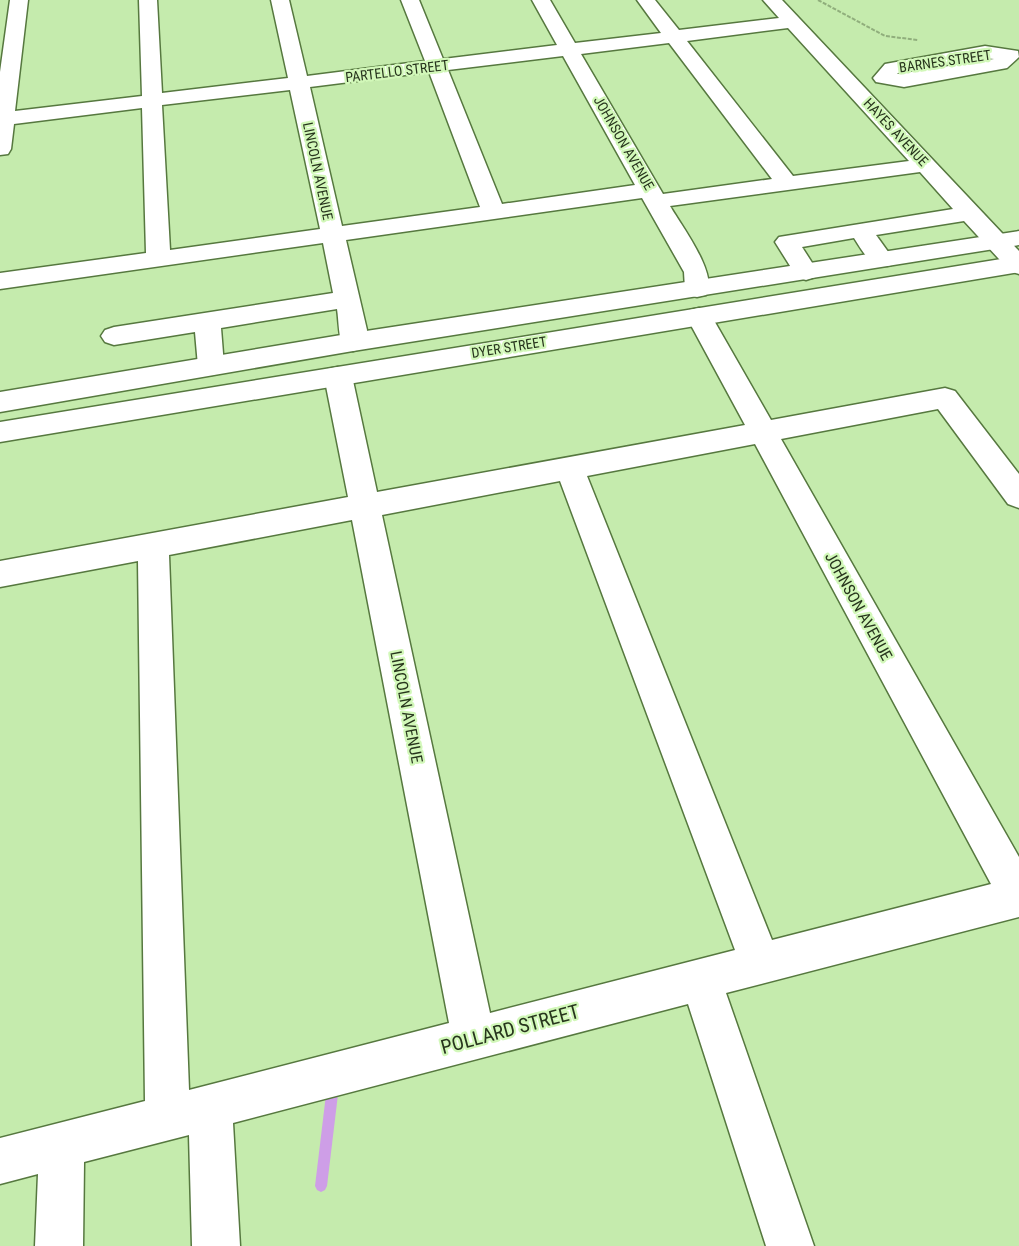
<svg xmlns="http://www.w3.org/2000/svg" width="1019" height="1246" font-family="'Roboto Condensed',sans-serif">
	<rect width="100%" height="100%" fill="#c5ebad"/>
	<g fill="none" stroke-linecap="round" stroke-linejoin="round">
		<polygon fill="#ce9ee7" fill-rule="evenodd" points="333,1080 337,1082 339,1086 327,1186 325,1190 321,1192 317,1190 315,1186 327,1086 329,1082"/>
		<g stroke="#56783f" stroke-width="3">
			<g id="minor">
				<path d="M 10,0 L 28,0 L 15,111 L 142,96 L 139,0 L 157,0 L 162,93 L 288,78 L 271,0 L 289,0 L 307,76 L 425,61 L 401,0 L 419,0 L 443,59 L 557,45 L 532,0 L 550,0 L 575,43 L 661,33 L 637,0 L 655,0 L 679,30 L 779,18 L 763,0 L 782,0 L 1019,251 L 1019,274 L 1010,271 L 964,221 L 876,235 L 894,260 L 891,265 C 871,270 864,253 854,238 L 802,247 L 818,272 L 815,277 L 806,280 L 797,277 L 775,242 L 779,237 L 953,209 L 920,172 L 670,206 C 681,225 719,275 706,295 L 697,297 L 688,295 L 685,289 L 684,272 L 642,198 L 346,240 L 367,330 L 366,342 L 362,348 L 353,351 L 344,348 C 338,338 339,321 337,309 L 221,328 L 224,366 L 220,373 L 211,375 L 202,373 L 198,366 L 195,332 L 114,345 L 105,342 L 101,336 L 105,330 L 114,327 L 333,293 L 323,243 L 0,289 L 0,273 L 146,253 L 142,108 L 14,124 L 11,149 L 8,154 L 0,155 L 0,72 ZM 788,28 L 909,161 L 793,176 L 687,41 ZM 669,43 L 772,179 L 663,194 L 581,54 ZM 563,56 L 635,185 L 502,204 L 448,70 ZM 429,72 L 480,207 L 342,226 L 310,87 ZM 290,90 L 320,229 L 170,250 L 162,105 Z"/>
				<path d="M 985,46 L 1018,51 L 1019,57 L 1007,68 L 904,87 L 876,82 L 873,78 L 885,64 ZM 985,58 L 994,59 L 897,74 L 898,73 Z"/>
				<path d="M 699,308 L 708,310 L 771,420 L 945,388 L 955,391 L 1019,474 L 1019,508 L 1008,504 L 938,409 L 781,439 L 1019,857 L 1019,917 L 726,993 L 814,1246 L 766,1246 L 688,1004 L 233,1123 L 240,1246 L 192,1246 L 189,1135 L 84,1162 L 83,1246 L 35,1246 L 38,1174 L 0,1184 L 0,1138 L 145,1101 L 138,561 L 0,587 L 0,561 L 348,497 L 324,376 L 328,369 L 338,367 L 348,369 L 352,376 L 377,492 L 745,425 L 686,316 L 690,310 ZM 755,444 L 991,884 L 772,940 L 587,476 ZM 560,481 L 735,950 L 490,1013 L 382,515 ZM 352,520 L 449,1023 L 189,1090 L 169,555 Z"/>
			</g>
		</g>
		<g stroke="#56783f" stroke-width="3">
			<g id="major">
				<polygon points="1019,231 1019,245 353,351 0,412 0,392 353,333"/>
				<polygon points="1019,256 1019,272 0,442 0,422"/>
			</g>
		</g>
		<polyline stroke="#90ae7c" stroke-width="2" stroke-dasharray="4 1.5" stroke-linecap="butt" points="818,0 885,36 918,40"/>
		<use href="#minor" fill="#fff" fill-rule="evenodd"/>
		<use href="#major" fill="#fff" fill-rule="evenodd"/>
	</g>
	<g text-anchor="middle" stroke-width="4.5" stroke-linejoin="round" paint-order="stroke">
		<g font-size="14" fill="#27351d" stroke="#d2f8b9">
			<text transform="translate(945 61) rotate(-8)" y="5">BARNES STREET</text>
			<text transform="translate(397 71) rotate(-7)" y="5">PARTELLO STREET</text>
			<text transform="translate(896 132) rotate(47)" y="5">HAYES AVENUE</text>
			<text transform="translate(624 143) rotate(60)" y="5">JOHNSON AVENUE</text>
			<text transform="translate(318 171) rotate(78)" y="5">LINCOLN AVENUE</text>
			<text transform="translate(509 347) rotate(-9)" y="5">DYER STREET</text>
		</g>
		<g font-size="16" fill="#27351d" stroke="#d2f8b9">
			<text transform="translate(859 606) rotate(61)" y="6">JOHNSON AVENUE</text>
			<text transform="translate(407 707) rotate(79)" y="6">LINCOLN AVENUE</text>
		</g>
		<g font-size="20" fill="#27351d" stroke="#d2f8b9">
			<text transform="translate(510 1029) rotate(-15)" y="7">POLLARD STREET</text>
		</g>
	</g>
</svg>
